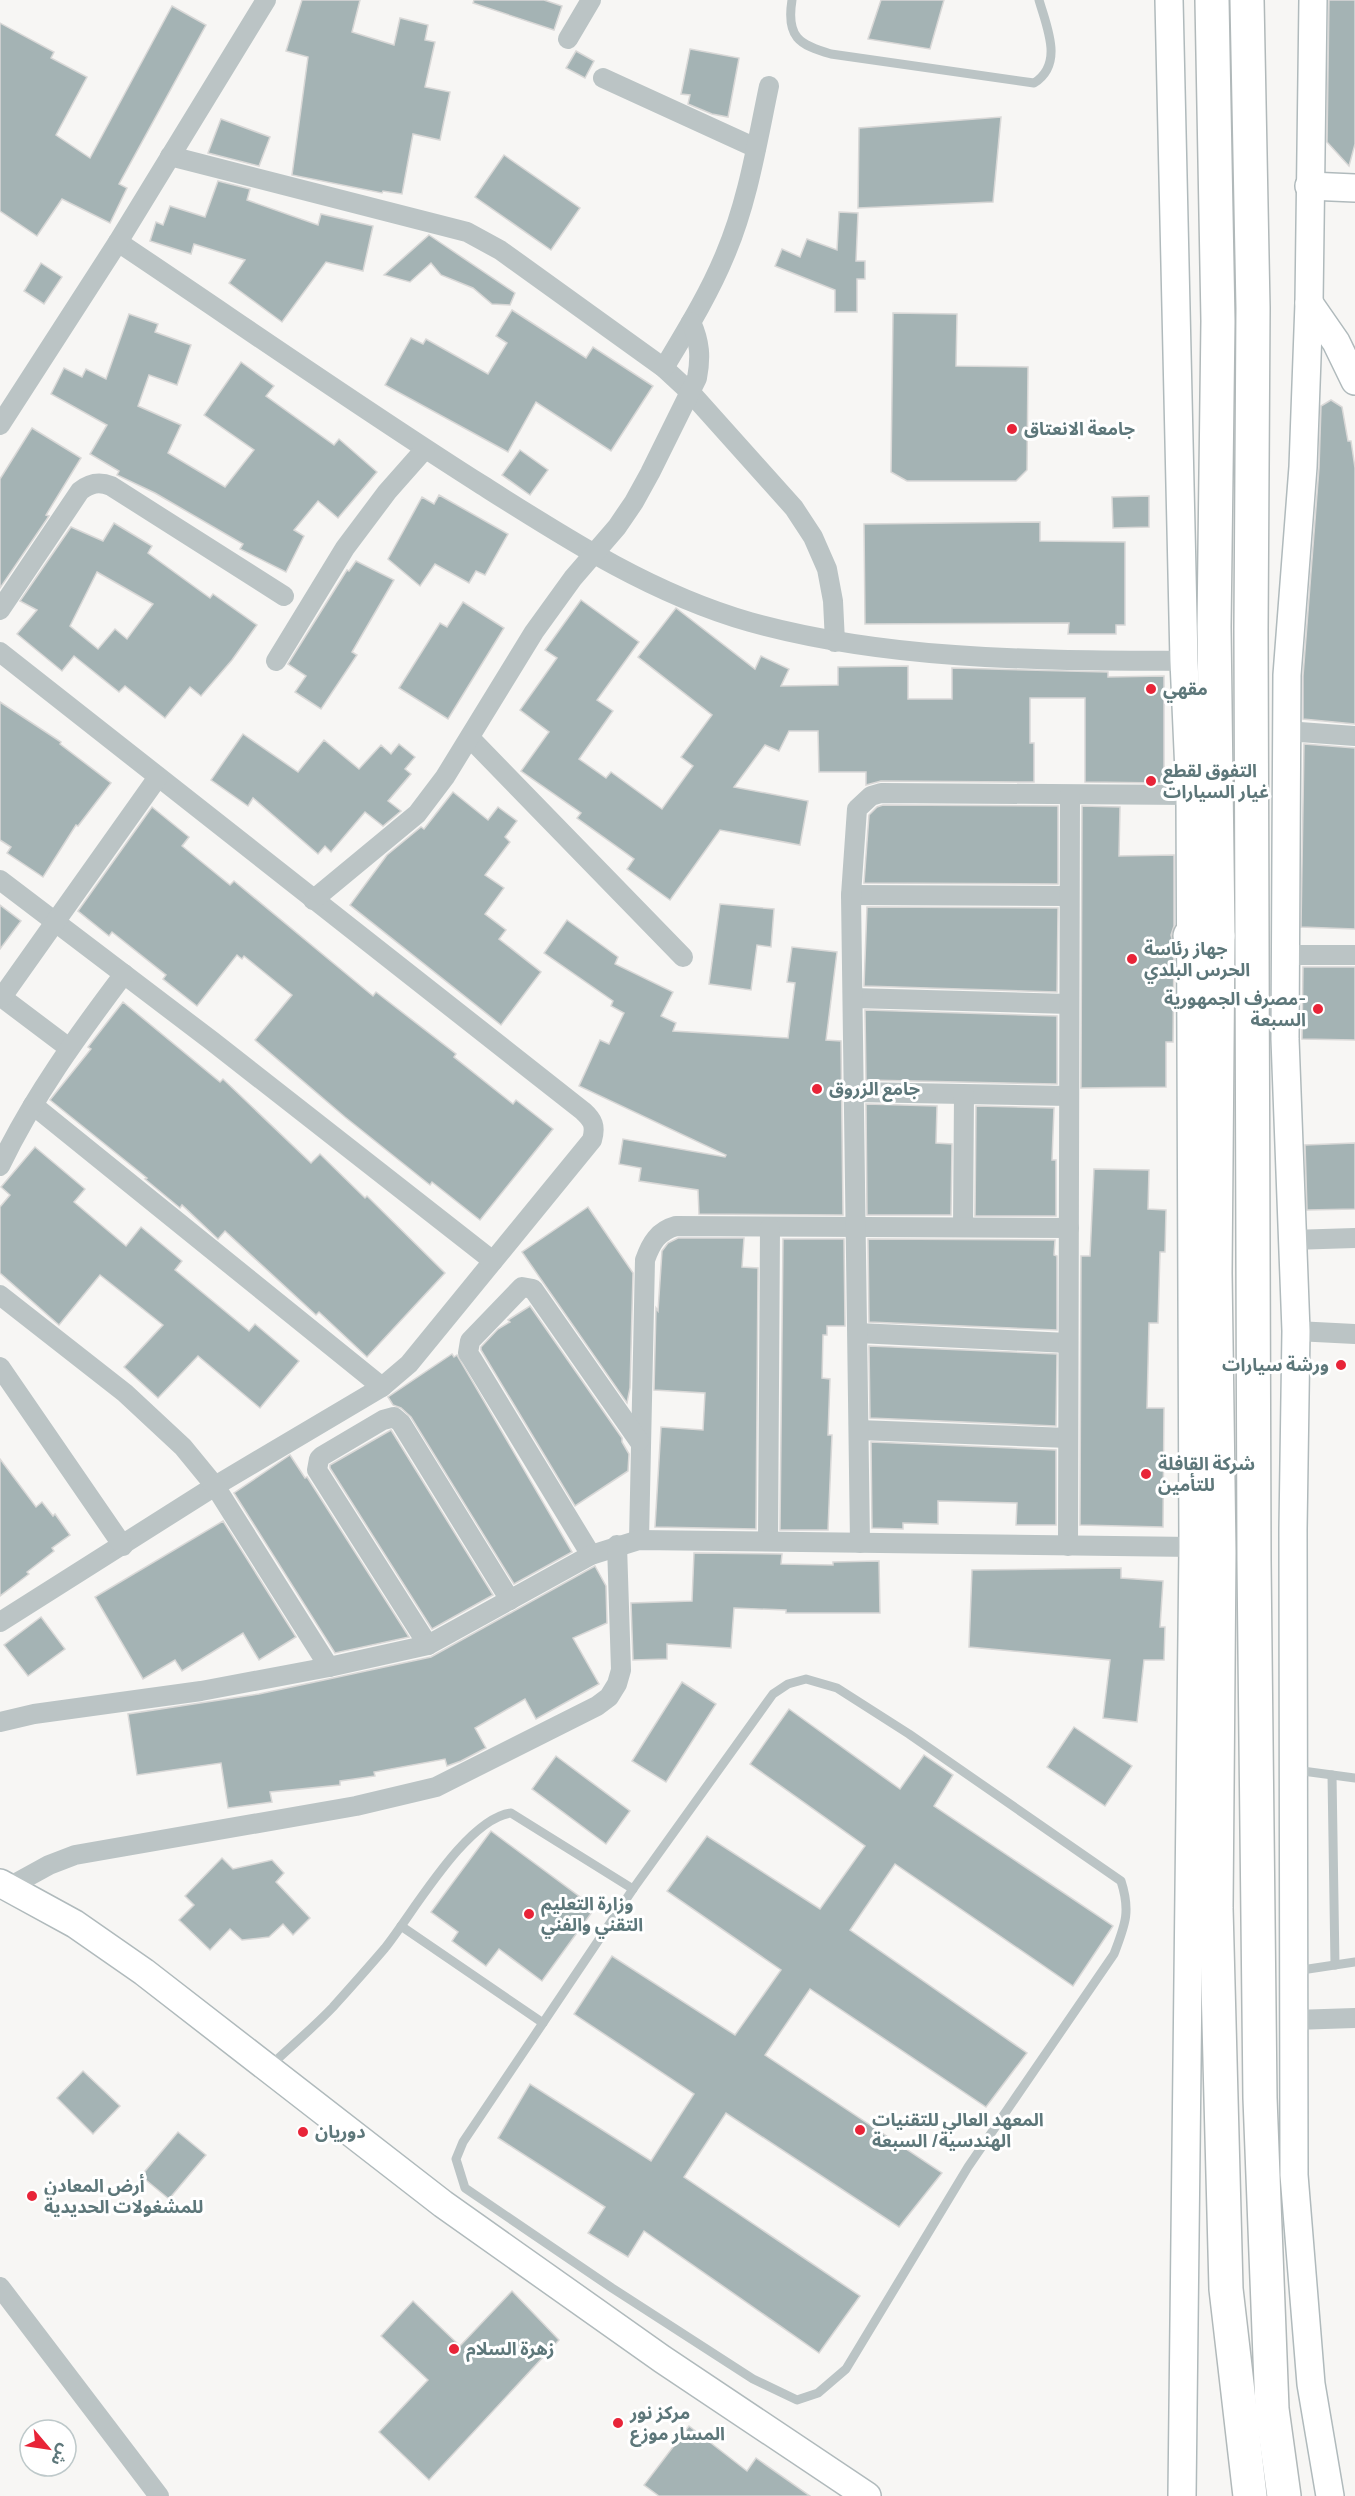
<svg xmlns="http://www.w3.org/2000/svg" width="1355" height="2496" font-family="Manrope,'Noto Sans Arabic',sans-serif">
	<rect width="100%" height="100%" fill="#f7f6f4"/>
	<g fill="#a4b3b4" stroke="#d9d8d7" stroke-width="1.5" fill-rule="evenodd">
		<polygon points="302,0 360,0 352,32 394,45 400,18 428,25 425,40 435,42 425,87 450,92 440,140 413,134 402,194 383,191 382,193 292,175 308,57 286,51"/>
		<polygon points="474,0 544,0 562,6 554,30 473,3"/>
		<polygon points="881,0 944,0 930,49 868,39"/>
		<polygon points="1329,0 1355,0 1355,144 1349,166 1327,142"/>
		<polygon points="172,6 206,25 119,184 127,188 110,223 62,199 37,236 0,211 0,23 54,52 51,58 87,77 56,135 90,158"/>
		<polygon points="690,49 739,58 728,117 712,114 688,104 690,95 681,94"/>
		<polygon points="576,51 594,61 585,78 566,68"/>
		<polygon points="1001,117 993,202 858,208 859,128"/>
		<polygon points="221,119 270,137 259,166 208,153"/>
		<polygon points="504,155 580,208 551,250 475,197"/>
		<polygon points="218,181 250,189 247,200 318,225 321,214 373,226 363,271 326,262 282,322 229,283 245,260 194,244 191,254 150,241 156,222 163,225 170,206 205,217"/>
		<polygon points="839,212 858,213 856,261 865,261 865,279 857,279 857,312 835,312 835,290 775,266 782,249 800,257 807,239 837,250"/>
		<polygon points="429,235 515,293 510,305 492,304 473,288 441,275 431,263 410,282 384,275"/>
		<polygon points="41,263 62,277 44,304 24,291"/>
		<polygon points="512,310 586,358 593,347 653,386 611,451 536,402 508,452 385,385 411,338 423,344 426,339 488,374 507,343 496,336"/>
		<polygon points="893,313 957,314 956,366 1028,367 1027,470 1016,481 907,481 891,472"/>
		<polygon points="129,314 158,324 155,332 191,345 177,385 149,375 138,406 181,425 168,453 225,487 254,450 204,415 241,362 274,386 266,396 334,445 339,439 377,472 338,518 318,501 294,530 304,536 286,572 240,549 243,544 155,493 117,475 119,471 90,454 107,425 51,394 64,368 82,377 86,369 106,379"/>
		<polygon points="1331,400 1342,407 1348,441 1351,441 1355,468 1355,724 1303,719 1303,676 1319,468 1321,406"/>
		<polygon points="32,428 81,458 46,515 49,516 0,588 0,479"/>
		<polygon points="520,450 548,470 530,495 502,475"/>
		<polygon points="439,495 508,534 485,575 476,571 469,583 435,564 420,586 388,559 422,497 434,504"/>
		<polygon points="1149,496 1149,527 1113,528 1112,497"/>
		<polygon points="1040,522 1040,541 1125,542 1125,625 1116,625 1116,634 1068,634 1069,623 865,624 864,524"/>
		<path d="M 114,523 L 152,546 L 148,553 L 210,598 L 213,594 L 257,625 L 232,660 L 201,696 L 190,687 L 165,718 L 125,686 L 119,692 L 74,656 L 62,671 L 17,634 L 37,610 L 20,601 L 71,527 L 103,541 ZM 97,572 L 153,604 L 127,639 L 115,629 L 98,649 L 70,626 Z"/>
		<polygon points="356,561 394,580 352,652 357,655 321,709 295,692 306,676 288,664 347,570 349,571"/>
		<polygon points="581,600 639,642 597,700 613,711 579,759 606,778 611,772 662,809 693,766 681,757 712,715 638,657 676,608 755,669 761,656 789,669 781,686 838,685 838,667 908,666 908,699 952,699 952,668 1108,672 1108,677 1164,676 1164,783 1085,782 1085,698 1030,698 1030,743 1034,743 1034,782 881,781 866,785 866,772 819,772 818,731 789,731 779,751 765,745 734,787 808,801 800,845 720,830 670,900 627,869 634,859 577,818 581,813 521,771 549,732 520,710 557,658 545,650"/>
		<polygon points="463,602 504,628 448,719 399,688 440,623 447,627"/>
		<polygon points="0,702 61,742 60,744 111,783 78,826 76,825 43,877 7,853 11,847 0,840"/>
		<polygon points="243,734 298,772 324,740 359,769 381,745 391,754 399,744 415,757 405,769 411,774 388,801 401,811 383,826 365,812 331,852 325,846 318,854 253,798 248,806 211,780"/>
		<polygon points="1304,744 1355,748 1355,929 1301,927"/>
		<polygon points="453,792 488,820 498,807 517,821 505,837 510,842 485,875 504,888 485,914 506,930 499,939 541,972 501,1025 350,905 387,855 421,827 424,829"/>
		<polygon points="883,805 1058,806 1058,884 864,883 869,815 877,807"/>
		<polygon points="1082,806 1120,807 1119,856 1174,855 1174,926 1171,935 1174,946 1173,1042 1166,1042 1166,1087 1081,1088"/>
		<polygon points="152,807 189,837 182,846 230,885 234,881 373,996 376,992 456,1054 454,1057 513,1104 516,1100 553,1129 480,1220 432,1182 430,1185 345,1117 255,1040 292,995 244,956 242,959 237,955 197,1006 163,979 166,975 112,932 109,936 78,911"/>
		<polygon points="720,904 774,909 771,947 757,945 751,990 709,984"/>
		<polygon points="0,905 21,921 0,949"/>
		<polygon points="867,907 1058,908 1057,992 864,986"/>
		<polygon points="567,920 618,957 615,964 673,992 661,1016 676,1023 673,1031 788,1038 795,983 787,982 792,947 837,952 826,1040 841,1041 843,1215 699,1214 698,1190 639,1181 641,1168 619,1164 623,1139 725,1157 726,1155 579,1086 600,1040 609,1044 624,1013 611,1006 613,1001 544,953"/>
		<polygon points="1303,967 1355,967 1355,1040 1302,1039"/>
		<polygon points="123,1002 220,1082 223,1079 311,1163 320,1154 365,1198 367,1196 445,1273 367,1357 319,1312 316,1315 225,1231 218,1239 182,1205 180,1208 145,1179 147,1178 50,1100 91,1049 88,1047"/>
		<polygon points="865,1010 1057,1016 1057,1084 866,1080"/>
		<polygon points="866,1104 937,1106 936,1143 952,1144 951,1215 867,1215"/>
		<polygon points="976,1106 1054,1108 1052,1160 1056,1160 1056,1216 975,1216"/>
		<polygon points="1355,1143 1355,1209 1307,1210 1305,1145"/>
		<polygon points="35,1147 85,1189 74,1202 126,1246 141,1227 182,1261 175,1270 249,1331 255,1324 299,1361 260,1408 198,1356 158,1398 124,1367 163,1325 100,1275 59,1325 0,1273 0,1207 10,1195 1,1187"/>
		<polygon points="1094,1169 1149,1170 1148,1209 1166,1210 1165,1252 1160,1252 1158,1323 1149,1323 1147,1408 1164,1408 1163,1527 1080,1525 1081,1256 1090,1256"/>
		<polygon points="588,1207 633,1273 630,1388 627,1403 522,1252"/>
		<polygon points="678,1238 744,1238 742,1267 758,1268 756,1529 655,1527 661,1427 703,1430 705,1393 654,1390 656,1308 658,1311 662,1251 668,1243"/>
		<polygon points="783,1239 844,1239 845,1326 827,1326 827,1335 823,1335 822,1378 830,1379 828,1435 832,1435 828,1530 780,1530"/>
		<polygon points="868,1239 1055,1240 1054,1255 1057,1256 1057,1330 869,1322"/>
		<polygon points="530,1306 622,1438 622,1442 629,1454 628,1471 575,1506 481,1350 481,1347 498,1329 510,1322 508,1320"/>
		<polygon points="869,1346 1057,1354 1056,1426 870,1418"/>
		<polygon points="452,1354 454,1357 457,1355 572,1552 514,1584 411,1417 401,1408 393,1405 388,1397"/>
		<polygon points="391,1430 493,1595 432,1629 330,1468 330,1465"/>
		<polygon points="871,1442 1056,1450 1056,1525 1016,1525 1017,1503 938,1501 938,1524 903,1523 903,1529 872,1528"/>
		<polygon points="290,1455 305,1478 307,1477 409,1637 335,1653 234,1493"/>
		<polygon points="0,1459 36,1507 42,1502 53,1516 55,1514 70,1535 52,1548 54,1551 27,1572 29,1574 0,1596"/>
		<polygon points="223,1521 296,1637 259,1660 243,1633 182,1671 175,1660 143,1679 95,1597"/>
		<polygon points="694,1553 782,1554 781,1564 833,1565 833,1562 879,1561 880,1613 786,1613 786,1610 734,1608 731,1648 667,1644 667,1659 633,1660 631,1603 692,1601"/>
		<polygon points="595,1566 606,1586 607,1623 573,1638 599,1684 536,1719 525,1699 475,1728 486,1748 461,1761 447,1766 445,1759 374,1772 375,1776 340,1781 340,1785 270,1792 272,1802 228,1808 221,1763 137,1775 128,1714 259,1694 431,1657"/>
		<polygon points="1121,1568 1121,1578 1163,1581 1160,1627 1165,1627 1164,1660 1144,1660 1137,1722 1103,1718 1110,1660 969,1647 972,1570"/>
		<polygon points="41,1617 65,1649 28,1676 4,1645"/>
		<polygon points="682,1682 716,1704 666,1782 632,1761"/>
		<polygon points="789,1709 900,1789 924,1755 953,1775 934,1806 1113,1926 1073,1986 895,1864 850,1930 1027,2053 986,2107 810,1989 765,2055 942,2173 899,2227 726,2113 684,2177 860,2296 819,2353 644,2231 628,2257 588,2233 605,2207 498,2138 530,2084 651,2161 694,2094 574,2014 612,1956 735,2035 781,1970 667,1891 707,1836 820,1909 865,1846 750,1764"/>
		<polygon points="1074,1727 1132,1766 1105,1806 1047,1767"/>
		<polygon points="556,1756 630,1811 606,1844 532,1789"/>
		<polygon points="491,1831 595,1908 542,1981 499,1949 486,1966 452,1941 458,1932 431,1912"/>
		<polygon points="222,1858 233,1869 272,1860 284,1873 276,1882 310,1918 293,1935 283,1924 269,1937 242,1940 230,1929 210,1950 179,1920 194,1905 185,1896"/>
		<polygon points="83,2071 120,2106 93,2134 57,2098"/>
		<polygon points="178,2132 206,2155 169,2199 141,2176"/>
		<polygon points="512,2291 559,2340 429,2480 379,2432 428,2380 381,2336 413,2301 460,2346"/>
		<polygon points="689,2426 747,2471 756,2458 810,2496 659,2496 644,2485"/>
	</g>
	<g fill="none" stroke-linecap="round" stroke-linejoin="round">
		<g stroke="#b0babc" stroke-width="30">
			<g id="secondary">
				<polyline points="1169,0 1184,661 1190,795 1193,1547 1182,2496"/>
				<polyline points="1313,0 1309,303 1303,467 1287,675 1285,1039 1296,1331 1293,1529 1294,2175 1311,2384 1330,2496"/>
				<polyline points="1309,186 1355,188"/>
				<polyline points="1309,303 1336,342 1355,381"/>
				<polyline points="0,1883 75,1924 144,1972 443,2204 662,2359 867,2496"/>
			</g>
		</g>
		<g stroke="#b1b9ba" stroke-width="36">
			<g id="highway">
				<polyline points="1212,0 1218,321 1214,627 1218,936 1215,1273 1219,1552 1216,1908 1226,2289 1250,2496"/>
				<polyline points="1247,0 1253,308 1251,630 1254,1561 1260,2098 1272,2409 1284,2496"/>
				<polyline points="1190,936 1218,936"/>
			</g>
		</g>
		<g stroke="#bbc4c5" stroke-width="9">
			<path d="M 792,0 C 786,37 799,45 831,54 L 1034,83 C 1064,64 1047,28 1039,0"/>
			<path d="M 806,1679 L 837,1688 L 909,1734 L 1121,1881 C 1131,1912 1125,1925 1114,1954 L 968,2167 L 846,2369 L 818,2393 L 797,2400 L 753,2379 L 612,2288 L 465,2188 L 456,2159 L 463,2142 L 633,1889 L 773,1694 L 788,1684 Z"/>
			<polyline points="1295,1770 1355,1778"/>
			<polyline points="1332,1775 1335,1965"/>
			<polyline points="401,1926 543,2023"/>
			<polyline points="1295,1971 1355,1962"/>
			<path d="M 269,2067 C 290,2047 313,2028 333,2007 C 350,1988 368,1968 385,1948 C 413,1913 466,1819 511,1813 L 633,1889"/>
		</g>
		<g stroke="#bbc4c5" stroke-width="20">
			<polyline points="568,39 591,0"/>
			<polyline points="603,78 756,148"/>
			<polyline points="170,156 467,232 500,250 664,368 691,393 794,508 813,537 827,569 833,601 835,642"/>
			<path d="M 118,242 C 239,323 359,407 482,485 C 567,539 652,594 750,622 C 891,661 1038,660 1184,661"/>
			<path d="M 664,368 C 686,331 709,294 725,255 C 748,201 757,143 769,86"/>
			<polyline points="0,425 118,242 266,0"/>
			<path d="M 0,610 L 80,491 C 90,483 99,481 111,486 L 284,596"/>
			<path d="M 0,652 L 583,1111 C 593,1120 596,1126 592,1140 L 409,1364 L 382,1387 L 215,1486 L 0,1622"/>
			<polyline points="276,661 345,548 387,492 425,449"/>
			<polyline points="1286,731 1355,736"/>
			<polyline points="470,738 683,957"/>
			<polyline points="0,880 212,1041 493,1261"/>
			<polyline points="851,895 1069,896"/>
			<path d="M 313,900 L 417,814 L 445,777 L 534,632 L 573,578 L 617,527 L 634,502 L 650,473 L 697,378 C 701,357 700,342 691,322"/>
			<polyline points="1287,955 1355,955"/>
			<polyline points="0,996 69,1048"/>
			<polyline points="2,997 158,777"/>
			<polyline points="853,998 1069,1004"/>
			<polyline points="854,1092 1069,1096"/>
			<polyline points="33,1105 382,1387"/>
			<path d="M 0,1166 C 33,1097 78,1035 124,974"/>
			<polyline points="963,1226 964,1095"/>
			<polyline points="1291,1240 1355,1238"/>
			<polyline points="0,1295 125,1393 183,1447 215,1486 329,1667"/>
			<polyline points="1296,1331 1355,1334"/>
			<polyline points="858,1333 1068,1343"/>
			<polyline points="0,1367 123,1546"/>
			<polyline points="859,1430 1068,1438"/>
			<path d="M 639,1540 L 645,1260 C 651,1243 658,1231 676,1226 L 1069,1228"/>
			<polyline points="768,1541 770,1228"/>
			<polyline points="860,1543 851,895 857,809 871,796 881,793 1190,795"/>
			<polyline points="1068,1546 1070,795"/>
			<polyline points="591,1555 472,1359 468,1353 470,1341 522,1287 533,1289 639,1441"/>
			<polyline points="428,1645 317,1470 319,1459 322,1456 383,1420 394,1417 401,1423 510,1600"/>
			<polyline points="0,1722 34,1714 201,1691 329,1667 428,1645 591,1555 639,1540 1193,1547"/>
			<polyline points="9,1887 49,1865 75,1855 356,1806 436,1787 597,1706 609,1697 617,1684 621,1670 617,1545"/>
			<polyline points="1294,2020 1355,2018"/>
			<polyline points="0,2287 159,2496"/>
		</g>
		<use href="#secondary" stroke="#fff" stroke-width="27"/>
		<use href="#highway" stroke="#fff" stroke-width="33"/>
	</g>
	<g fill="#e82438" stroke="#fff" stroke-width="2">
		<circle cx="1012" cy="429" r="6"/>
		<circle cx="1151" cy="689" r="6"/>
		<circle cx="1151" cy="781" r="6"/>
		<circle cx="1132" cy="959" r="6"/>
		<circle cx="1318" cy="1009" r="6"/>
		<circle cx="817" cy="1089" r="6"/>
		<circle cx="1341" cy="1365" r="6"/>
		<circle cx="1146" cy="1474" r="6"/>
		<circle cx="529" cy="1914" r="6"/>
		<circle cx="860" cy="2130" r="6"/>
		<circle cx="303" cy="2132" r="6"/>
		<circle cx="32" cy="2196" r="6"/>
		<circle cx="454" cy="2349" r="6"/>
		<circle cx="618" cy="2423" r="6"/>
	</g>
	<g text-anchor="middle" stroke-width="6" stroke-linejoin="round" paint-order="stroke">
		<g font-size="18" font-weight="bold" fill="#5d777a" stroke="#fff" text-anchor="start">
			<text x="1024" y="435">جامعة الانعتاق</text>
			<text x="1163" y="695">مقهي</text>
			<text x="1163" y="777">التفوق لقطع<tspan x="1163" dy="21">غيار السيارات</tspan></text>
			<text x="1144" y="955">جهاز رئاسة<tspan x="1144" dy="21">الحرس البلدي</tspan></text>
			<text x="1306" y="1005" text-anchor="end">مصرف الجمهورية-<tspan x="1306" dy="21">السبعة</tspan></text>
			<text x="829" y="1095">جامع الزروق</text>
			<text x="1329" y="1371" text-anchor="end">ورشة سيارات</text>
			<text x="1158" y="1470">شركة القافلة<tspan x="1158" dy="21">للتأمين</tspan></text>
			<text x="541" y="1910">وزارة التعليم<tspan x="541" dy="21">التقني والفني</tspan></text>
			<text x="872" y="2126">المعهد العالي للتقنيات<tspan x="872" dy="21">الهندسية/ السبعة</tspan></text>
			<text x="315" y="2138">دوريان</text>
			<text x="44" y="2192">أرض المعادن<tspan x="44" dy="21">للمشغولات الحديدية</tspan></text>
			<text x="466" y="2355">زهرة السلام</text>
			<text x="630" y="2419">مركز نور<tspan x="630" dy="21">المسار موزع</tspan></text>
		</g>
	</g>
	<g transform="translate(48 2448) rotate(119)"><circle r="28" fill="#ffffff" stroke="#bec9ca" stroke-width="1.5"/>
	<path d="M0-4.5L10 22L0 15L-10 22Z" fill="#e82438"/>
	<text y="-9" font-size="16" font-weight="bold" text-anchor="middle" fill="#5d777a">ش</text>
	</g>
</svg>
